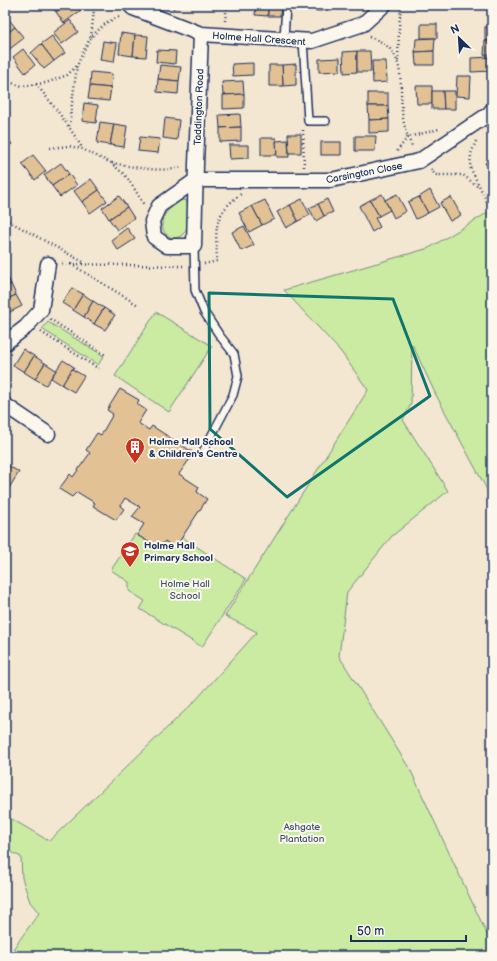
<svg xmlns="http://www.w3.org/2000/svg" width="497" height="961" font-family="'Balsamiq Sans',sans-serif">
	<rect width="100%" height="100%" fill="#f4e7d2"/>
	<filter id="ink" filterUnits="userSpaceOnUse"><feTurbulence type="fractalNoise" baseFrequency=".025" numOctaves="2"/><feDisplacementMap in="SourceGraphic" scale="8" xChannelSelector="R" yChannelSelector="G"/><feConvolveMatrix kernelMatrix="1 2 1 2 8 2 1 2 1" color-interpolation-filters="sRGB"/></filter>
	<g filter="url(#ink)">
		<g fill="#cbeaa2" stroke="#738c80">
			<path d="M 180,200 L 186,200 C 190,208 189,213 188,221 C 187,225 187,230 184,233 C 174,245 158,233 163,218 C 166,211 174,204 180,200 Z"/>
			<polygon points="492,210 492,499 436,395 412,344 411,404 403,420 448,491 392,536 347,592 339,656 411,771 492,945 492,956 8,956 39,913 30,902 22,878 21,857 5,849 5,815 49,841 195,701 257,632 225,616 368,390 341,352 284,290 429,248"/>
			<polygon points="156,312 212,346 169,412 115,376"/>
			<polygon points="48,322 104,356 98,365 42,329"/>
			<polygon points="135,534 160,549 165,541 175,547 182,537 246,579 202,647 140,609 145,601 129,591 129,582 111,570"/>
		</g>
		<g fill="#e2c295" stroke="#1b2f5e">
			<polygon points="50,5 65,5 56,12"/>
			<polygon points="65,5 77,5 81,10 64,23 56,12"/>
			<polygon points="256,5 268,5 268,16 255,15"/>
			<polygon points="268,5 281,5 280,16 268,16"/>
			<polygon points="302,5 324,5 323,11 302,10"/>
			<polygon points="7,17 15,27 5,35 5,18"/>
			<polygon points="70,20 78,32 62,44 53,33"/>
			<rect x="421" y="24" width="16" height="14"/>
			<polygon points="15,27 24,38 7,51 5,48 5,35"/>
			<rect x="485" y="27" width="7" height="14"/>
			<polygon points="121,33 135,35 133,56 119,54"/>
			<polygon points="135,35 148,36 146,57 133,56"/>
			<polygon points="52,36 65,53 54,61 41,44"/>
			<polygon points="435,38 434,51 415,52 416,39"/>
			<polygon points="103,41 117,43 114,62 100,60"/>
			<polygon points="485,41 492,41 492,55 484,55"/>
			<polygon points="41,44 54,61 44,69 31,53"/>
			<polygon points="23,49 35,65 25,73 13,57"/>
			<polygon points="157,50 176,51 175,64 156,62"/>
			<polygon points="357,51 357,72 344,73 343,52"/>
			<polygon points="357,51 370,51 371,72 357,72"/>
			<polygon points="434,51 434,65 416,65 415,52"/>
			<polygon points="492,57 492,71 471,72 471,58"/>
			<polygon points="340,58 340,71 319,72 319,59"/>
			<polygon points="372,61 386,61 387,82 373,83"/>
			<polygon points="253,63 253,75 233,76 232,64"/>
			<polygon points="296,64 296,85 283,86 282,65"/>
			<polygon points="160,65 181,67 179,81 158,79"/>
			<polygon points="269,65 282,65 283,86 269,86"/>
			<polygon points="91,72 112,74 111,88 90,86"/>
			<polygon points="457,76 471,76 470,97 456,96"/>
			<polygon points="158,79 179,81 178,94 157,92"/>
			<polygon points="243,81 244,94 223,95 222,82"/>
			<polygon points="90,86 111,88 109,101 88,99"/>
			<polygon points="416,86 432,86 432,104 417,104"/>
			<polygon points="432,91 443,91 444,109 432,109"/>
			<polygon points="443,91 455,91 455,109 444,109"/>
			<rect x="368" y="93" width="20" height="13"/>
			<polygon points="244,94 244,108 223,109 223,95"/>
			<polygon points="84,103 98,105 96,123 82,121"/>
			<polygon points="368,106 388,106 389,119 369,120"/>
			<polygon points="240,114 241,127 220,128 219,115"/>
			<polygon points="165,118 179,120 177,140 163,138"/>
			<polygon points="389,119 389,132 369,133 369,120"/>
			<polygon points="100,122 114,124 110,145 97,143"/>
			<polygon points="114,124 127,126 124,147 110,145"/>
			<polygon points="241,127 241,141 220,142 220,128"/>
			<polygon points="288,134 301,134 301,153 289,153"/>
			<polygon points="5,135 12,144 5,148"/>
			<polygon points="355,136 376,136 375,151 355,151"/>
			<polygon points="140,137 160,139 158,153 138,151"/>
			<polygon points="261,138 276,138 277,155 261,155"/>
			<polygon points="288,140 289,157 277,157 276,141"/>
			<rect x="321" y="142" width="20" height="13"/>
			<polygon points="229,145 249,145 249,158 230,159"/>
			<polygon points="33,155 46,171 35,180 22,164"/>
			<polygon points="492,158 492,173 485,163"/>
			<polygon points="61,163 69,174 52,186 44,175"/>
			<polygon points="69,174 77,185 60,197 52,186"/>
			<polygon points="91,179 99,190 82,202 74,191"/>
			<polygon points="99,190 107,201 90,213 82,202"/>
			<polygon points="430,190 439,207 428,213 419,197"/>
			<polygon points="382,194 390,210 379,216 370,200"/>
			<polygon points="397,194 406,211 394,218 385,200"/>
			<polygon points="119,196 127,207 109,219 102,208"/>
			<polygon points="419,197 428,213 416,219 408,202"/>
			<polygon points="451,197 461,215 450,221 440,203"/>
			<polygon points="302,199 310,215 298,221 290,205"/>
			<polygon points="327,199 333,212 324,216 318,204"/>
			<polygon points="265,200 274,219 262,225 252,206"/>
			<polygon points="370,200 379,216 375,218 380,227 372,232 359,206"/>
			<polygon points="318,204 324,216 316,221 309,208"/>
			<polygon points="290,205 298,221 286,228 277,212"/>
			<polygon points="252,206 262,225 249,232 239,213"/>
			<polygon points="127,207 134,218 117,230 109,219"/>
			<polygon points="244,226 254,245 241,251 232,232"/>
			<polygon points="127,228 135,239 118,250 111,240"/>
			<polygon points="5,273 6,273 11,284 5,287"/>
			<polygon points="11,284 16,295 5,300 5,287"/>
			<polygon points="72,288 83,294 73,310 62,303"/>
			<polygon points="83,294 93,301 84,317 73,310"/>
			<polygon points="16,295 22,306 6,314 5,300"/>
			<polygon points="93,301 104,308 94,324 84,317"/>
			<polygon points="104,308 115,315 105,330 94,324"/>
			<polygon points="23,349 34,356 24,372 13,365"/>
			<polygon points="34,356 45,363 35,379 24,372"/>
			<polygon points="63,360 74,367 62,385 51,378"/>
			<polygon points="45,363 56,370 46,385 35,379"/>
			<polygon points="72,369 84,376 74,392 62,385"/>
			<polygon points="120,389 139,400 137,404 146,410 138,423 149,430 152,426 194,453 179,474 199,487 197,492 207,499 175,548 165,541 160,549 137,535 144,524 132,517 140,507 125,498 120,506 124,509 116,520 93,506 95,503 77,492 72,497 59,489 70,474 73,477 90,453 86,450 97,433 101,435 113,414 107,410"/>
			<polygon points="7,465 19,472 9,488 5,486 5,469"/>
		</g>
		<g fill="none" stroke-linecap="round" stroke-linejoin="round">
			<g stroke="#1b2f5e" stroke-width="10">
				<g id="lane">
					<polyline points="284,39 286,5"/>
					<polyline points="303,40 308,121 326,121"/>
					<polyline points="194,246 195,290 204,312 220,336 234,354 238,376 233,395 204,450"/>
				</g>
			</g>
			<g stroke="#1b2f5e" stroke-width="17">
				<g id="street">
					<polyline points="130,5 133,8 201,34 312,41 363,24 384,5"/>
					<polyline points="201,34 196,164 194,246 167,246 154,237 152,221 159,206 196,180 331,180 419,161 489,114 492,110"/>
					<polyline points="5,343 26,327 41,310 48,264"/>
					<polyline points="5,405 48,434"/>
				</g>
			</g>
			<g stroke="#1b2f5e" stroke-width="2.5" stroke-dasharray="1 3" stroke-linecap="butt">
				<polyline points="173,8 183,5"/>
				<polyline points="225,21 227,5"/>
				<polyline points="91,37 94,10 93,5"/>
				<path d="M 369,37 C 407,48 399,79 402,110 C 403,123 407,137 413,148"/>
				<polyline points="398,61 399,27 401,5"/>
				<polyline points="5,81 22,86 46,83 67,75 77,66 84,50 91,37 107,22 121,16"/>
				<path d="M 36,84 C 53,105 69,125 82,148"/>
				<polyline points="69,126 77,66"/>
				<polyline points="303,130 304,167"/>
				<polyline points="476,141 471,154 470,167 492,212"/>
				<polyline points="50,148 69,146 82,149 111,163 125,175 134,188 144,205"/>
				<polyline points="397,151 408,137 439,129"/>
				<path d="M 112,163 C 134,167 159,173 182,167"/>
				<polyline points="431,169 435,175 463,175 477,186"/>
				<polyline points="5,219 85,263"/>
				<polyline points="62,264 185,266"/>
				<polyline points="71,264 138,305"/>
				<path d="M 204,264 L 217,261 C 216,229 212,215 241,194"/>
				<polyline points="50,319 107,356"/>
				<polyline points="41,332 99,369"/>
			</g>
			<use href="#lane" stroke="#fbf7ec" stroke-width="7"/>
			<use href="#street" stroke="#fbf7ec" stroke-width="14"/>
		</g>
	</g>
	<path fill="none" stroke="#0f766e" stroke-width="3" stroke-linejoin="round" d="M 209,293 L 393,299 L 430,396 L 287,497 L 210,429 Z"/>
	<defs>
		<g id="building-pin" transform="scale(1)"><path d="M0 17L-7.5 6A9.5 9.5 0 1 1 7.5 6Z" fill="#c8321e" stroke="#fbf7ec"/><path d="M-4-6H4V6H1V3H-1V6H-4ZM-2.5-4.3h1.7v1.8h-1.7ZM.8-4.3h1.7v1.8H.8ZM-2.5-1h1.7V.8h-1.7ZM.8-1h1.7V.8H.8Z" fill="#fff"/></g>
		<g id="school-pin" transform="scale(1)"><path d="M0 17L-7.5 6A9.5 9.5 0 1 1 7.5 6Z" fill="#c8321e" stroke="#fbf7ec"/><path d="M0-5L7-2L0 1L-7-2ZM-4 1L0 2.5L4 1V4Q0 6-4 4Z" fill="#fff"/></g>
	</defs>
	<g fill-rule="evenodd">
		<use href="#building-pin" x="135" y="447"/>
		<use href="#school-pin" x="130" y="551"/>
	</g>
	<g text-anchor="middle" stroke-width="4" stroke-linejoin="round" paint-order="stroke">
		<g font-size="10" fill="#1b2f5e" stroke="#fbf7ec">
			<text transform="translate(259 38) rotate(4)" y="4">Holme Hall Crescent</text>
			<text transform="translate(198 107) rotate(-88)" y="4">Taddington Road</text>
			<text transform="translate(364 172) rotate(-11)" y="4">Carsington Close</text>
		</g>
		<g font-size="10" font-weight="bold" fill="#1b2f5e" stroke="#fbf7ec" text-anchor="start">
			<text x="149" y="445">Holme Hall School<tspan x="149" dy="12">&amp; Children's Centre</tspan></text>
			<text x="144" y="549">Holme Hall<tspan x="144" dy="12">Primary School</tspan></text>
		</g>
		<g font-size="10" fill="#3e546c" stroke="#fbf7ec">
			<text x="185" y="587">Holme Hall<tspan x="185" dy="12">School</tspan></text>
			<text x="302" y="830">Ashgate<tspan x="302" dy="12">Plantation</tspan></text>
		</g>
	</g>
	<rect width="497" height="961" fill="none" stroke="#fbf7ec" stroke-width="20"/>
	<rect x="10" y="10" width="477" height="941" fill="none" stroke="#1b2f5e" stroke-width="1.5" filter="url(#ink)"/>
	<g transform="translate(459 38) rotate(335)" stroke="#fbf7ec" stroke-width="3" paint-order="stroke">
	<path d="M0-3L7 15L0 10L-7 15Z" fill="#1b2f5e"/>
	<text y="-6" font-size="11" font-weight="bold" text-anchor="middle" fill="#1b2f5e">N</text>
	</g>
	<path d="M351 935v6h115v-6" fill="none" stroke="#1b2f5e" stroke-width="2"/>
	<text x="357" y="935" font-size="12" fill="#1b2f5e" stroke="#fbf7ec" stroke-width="3" paint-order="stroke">50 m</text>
</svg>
